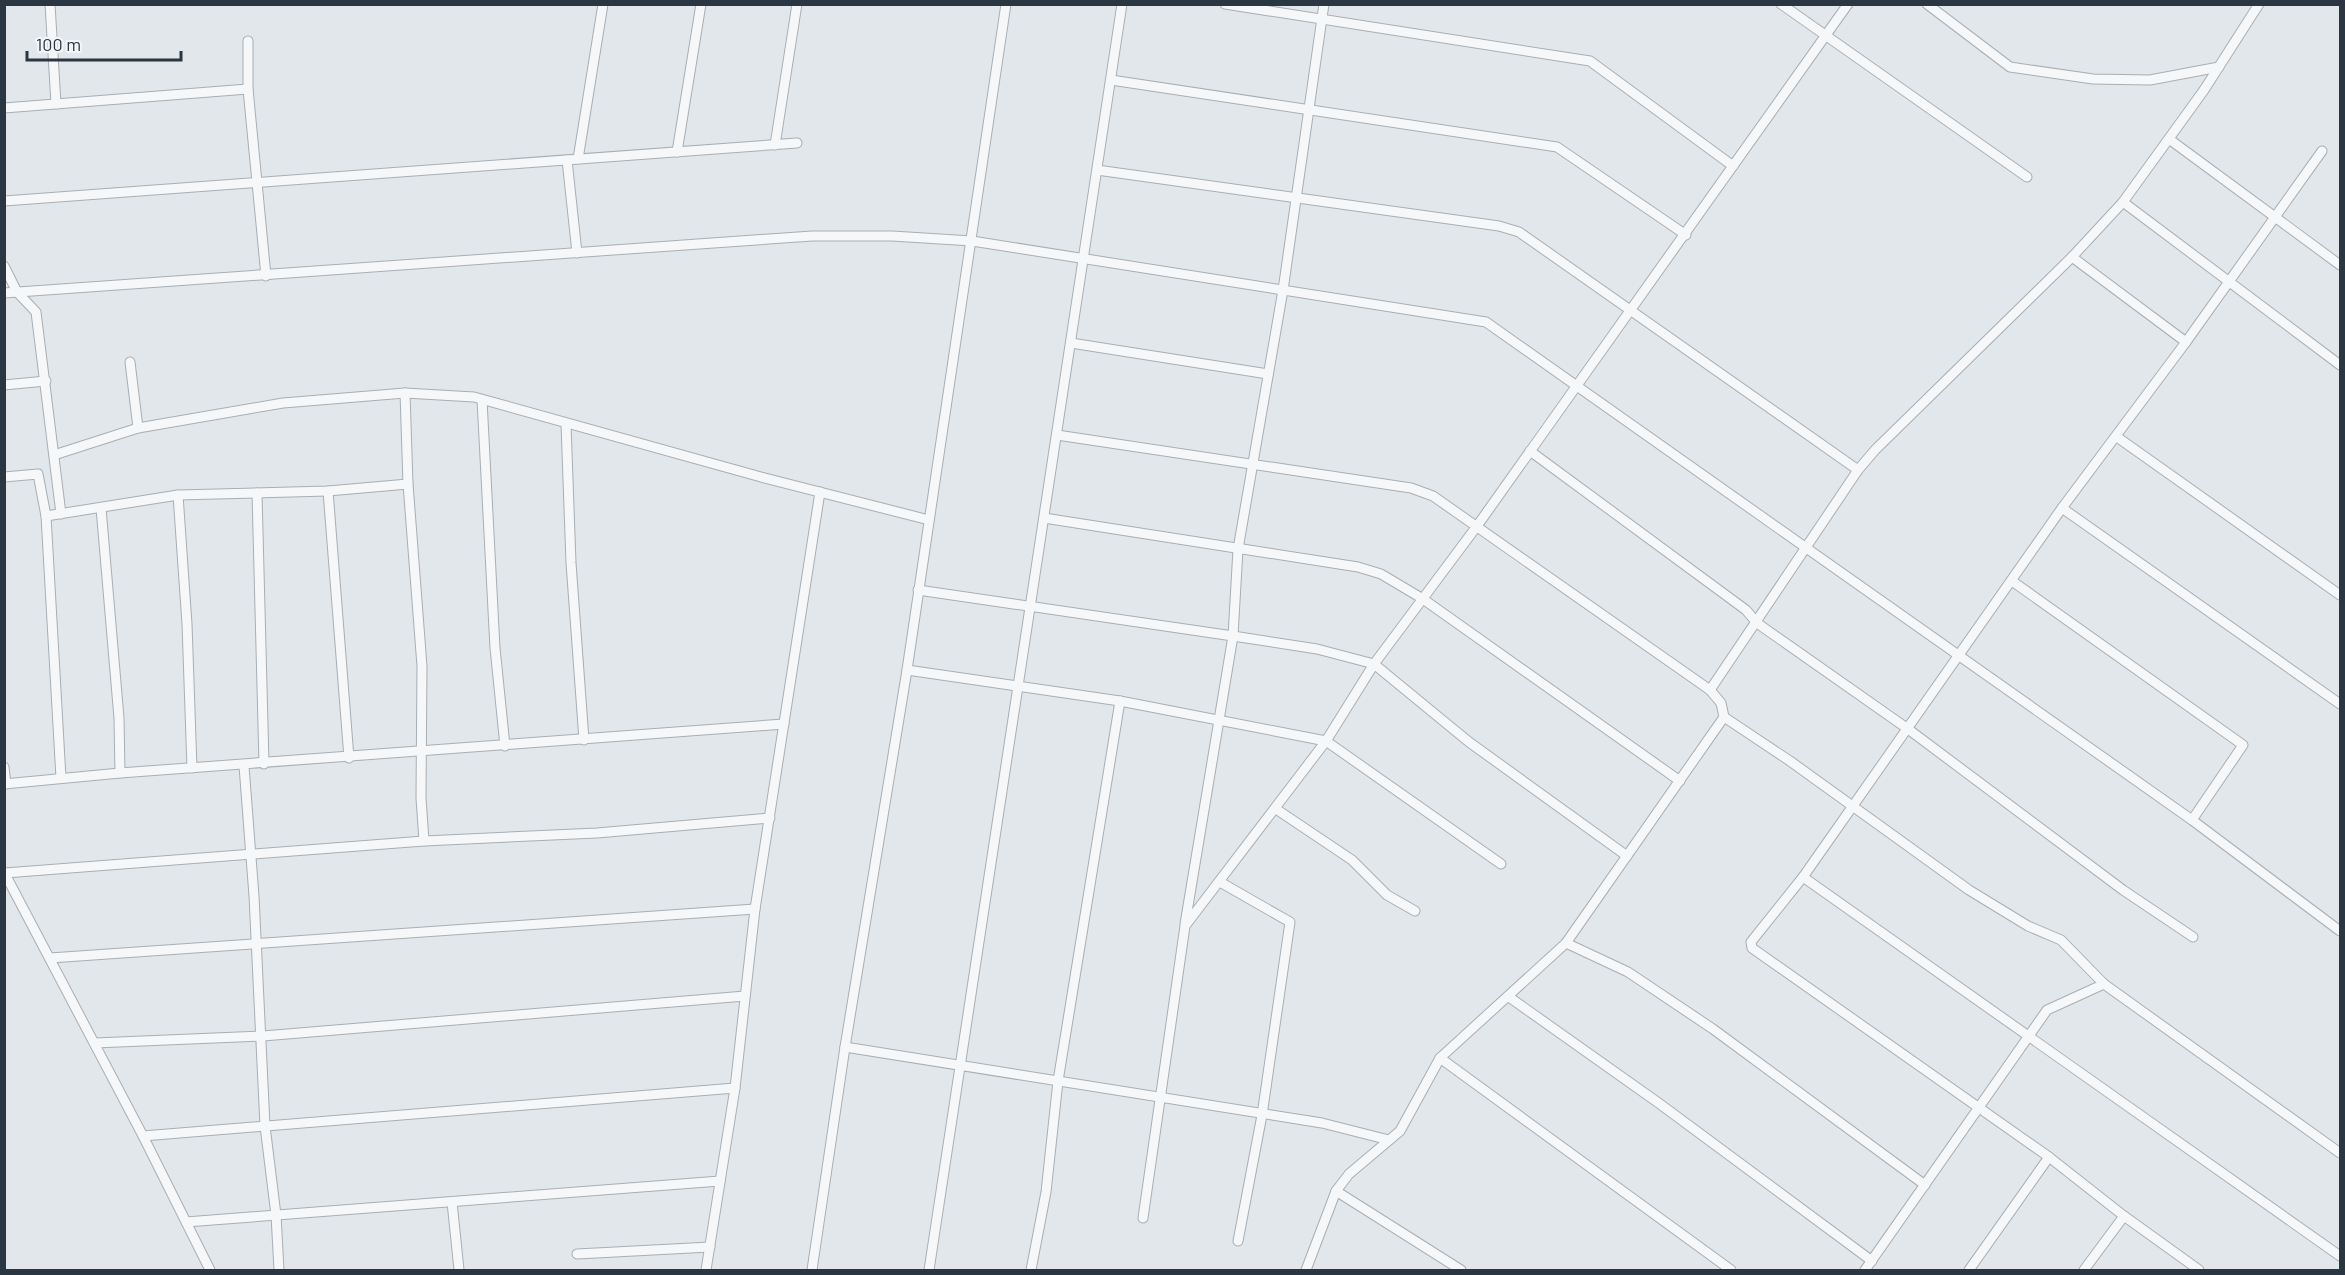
<svg xmlns="http://www.w3.org/2000/svg" width="2345" height="1275" font-family="Barlow,sans-serif">
	<rect width="100%" height="100%" fill="#e2e7eb"/>
	<g fill="none" stroke-linecap="round" stroke-linejoin="round">
		<g stroke="#a7afb5" stroke-width="11">
			<g id="minor">
				<polyline points="50,4 56,104"/>
				<polyline points="1225,4 1590,61 1733,166"/>
				<polyline points="1781,4 2027,177"/>
				<polyline points="1927,4 2010,67 2093,79 2150,80 2219,67"/>
				<polyline points="248,41 248,89 266,276"/>
				<polyline points="1111,80 1557,147 1686,235"/>
				<polyline points="4,108 248,89"/>
				<polyline points="2169,139 2340,265"/>
				<polyline points="775,145 797,4"/>
				<polyline points="677,152 701,4"/>
				<polyline points="578,159 603,4"/>
				<polyline points="567,160 577,253"/>
				<polyline points="1097,170 1499,226 1519,232 1858,470"/>
				<polyline points="4,201 797,143"/>
				<polyline points="2123,202 2340,365"/>
				<polyline points="2072,257 2186,342"/>
				<polyline points="4,266 17,292 36,312 61,514"/>
				<polyline points="4,293 812,236 892,236 972,241 1486,322 2192,820 2340,931"/>
				<polyline points="1071,343 1268,374"/>
				<polyline points="130,362 138,428"/>
				<polyline points="4,385 46,381"/>
				<polyline points="405,393 408,484 422,666 421,798 424,841"/>
				<polyline points="482,400 495,648 505,746"/>
				<polyline points="566,424 571,563 584,740"/>
				<polyline points="1057,435 1411,488 1433,496 1710,690"/>
				<polyline points="2117,437 2340,595"/>
				<polyline points="1530,451 1746,610 1757,623 1908,729 2123,890 2193,937"/>
				<polyline points="54,455 138,428 283,403 405,393 474,397 761,477 929,520"/>
				<polyline points="4,477 38,474 46,516 61,778"/>
				<polyline points="328,491 349,758"/>
				<polyline points="257,493 264,764"/>
				<polyline points="178,495 187,624 192,768"/>
				<polyline points="101,508 119,718 120,773"/>
				<polyline points="2062,508 2340,704"/>
				<polyline points="46,516 178,495 328,491 408,484"/>
				<polyline points="1044,518 1358,567 1381,574 1423,599 1680,781"/>
				<polyline points="2012,581 2243,745 2192,820"/>
				<polyline points="918,590 1233,636 1317,649 1374,664 1469,742 1627,856"/>
				<polyline points="907,670 1120,701 1326,741 1501,864"/>
				<polyline points="1724,717 1790,761 1969,890 2028,926 2061,940 2104,984 2340,1153"/>
				<polyline points="244,766 254,896 265,1126 276,1215 279,1270"/>
				<polyline points="4,767 6,784"/>
				<polyline points="4,784 120,773 784,724"/>
				<polyline points="1276,809 1352,860 1387,895 1415,911"/>
				<polyline points="4,872 143,1136 210,1270"/>
				<polyline points="5,873 424,841 597,833 770,818"/>
				<polyline points="1803,877 2340,1256"/>
				<polyline points="1220,882 1290,922 1262,1115 1238,1241"/>
				<polyline points="1185,924 1233,636 1238,549 1283,290 1324,4"/>
				<polyline points="1566,943 1628,972 1713,1029 1925,1185"/>
				<polyline points="50,958 755,909"/>
				<polyline points="1509,997 1660,1104 1872,1261"/>
				<polyline points="95,1043 263,1036 745,996"/>
				<polyline points="845,1047 1322,1123 1389,1140"/>
				<polyline points="1440,1058 1731,1270"/>
				<polyline points="143,1136 735,1088"/>
				<polyline points="1336,1191 1461,1270"/>
				<polyline points="452,1202 459,1270"/>
				<polyline points="1143,1218 1185,926 1326,741 1374,664 1477,526 1848,4"/>
				<polyline points="186,1222 720,1181"/>
				<polyline points="577,1254 710,1247"/>
				<polyline points="706,1270 735,1088 755,909 820,492"/>
				<polyline points="812,1270 845,1047 907,670 1006,4"/>
				<polyline points="929,1270 1122,4"/>
				<polyline points="1031,1270 1046,1192 1058,1081 1120,701"/>
				<polyline points="1306,1270 1336,1191 1349,1174 1400,1131 1440,1058 1566,943 1724,717 1721,703 1710,690 1858,470 1875,450 2072,257 2123,202 2204,90 2259,4"/>
				<polyline points="1865,1270 2047,1010 2104,984"/>
				<polyline points="1969,1270 2049,1157"/>
				<polyline points="2084,1270 2124,1216"/>
				<polyline points="2199,1270 2124,1216 2049,1157 1752,948 1751,942 1803,877 2062,508 2186,342 2322,151"/>
			</g>
		</g>
		<use href="#minor" stroke="#f5f7f9" stroke-width="9"/>
	</g>
	<rect width="2345" height="1275" fill="none" stroke="#2a3743" stroke-width="12"/>
	<path d="M27 51v9h154v-9" fill="none" stroke="#2a3743" stroke-width="3"/>
	<text x="36" y="51" font-size="18" fill="#2a3743" stroke="#f2f5f8" stroke-width="4.5" paint-order="stroke">100 m</text>
</svg>
